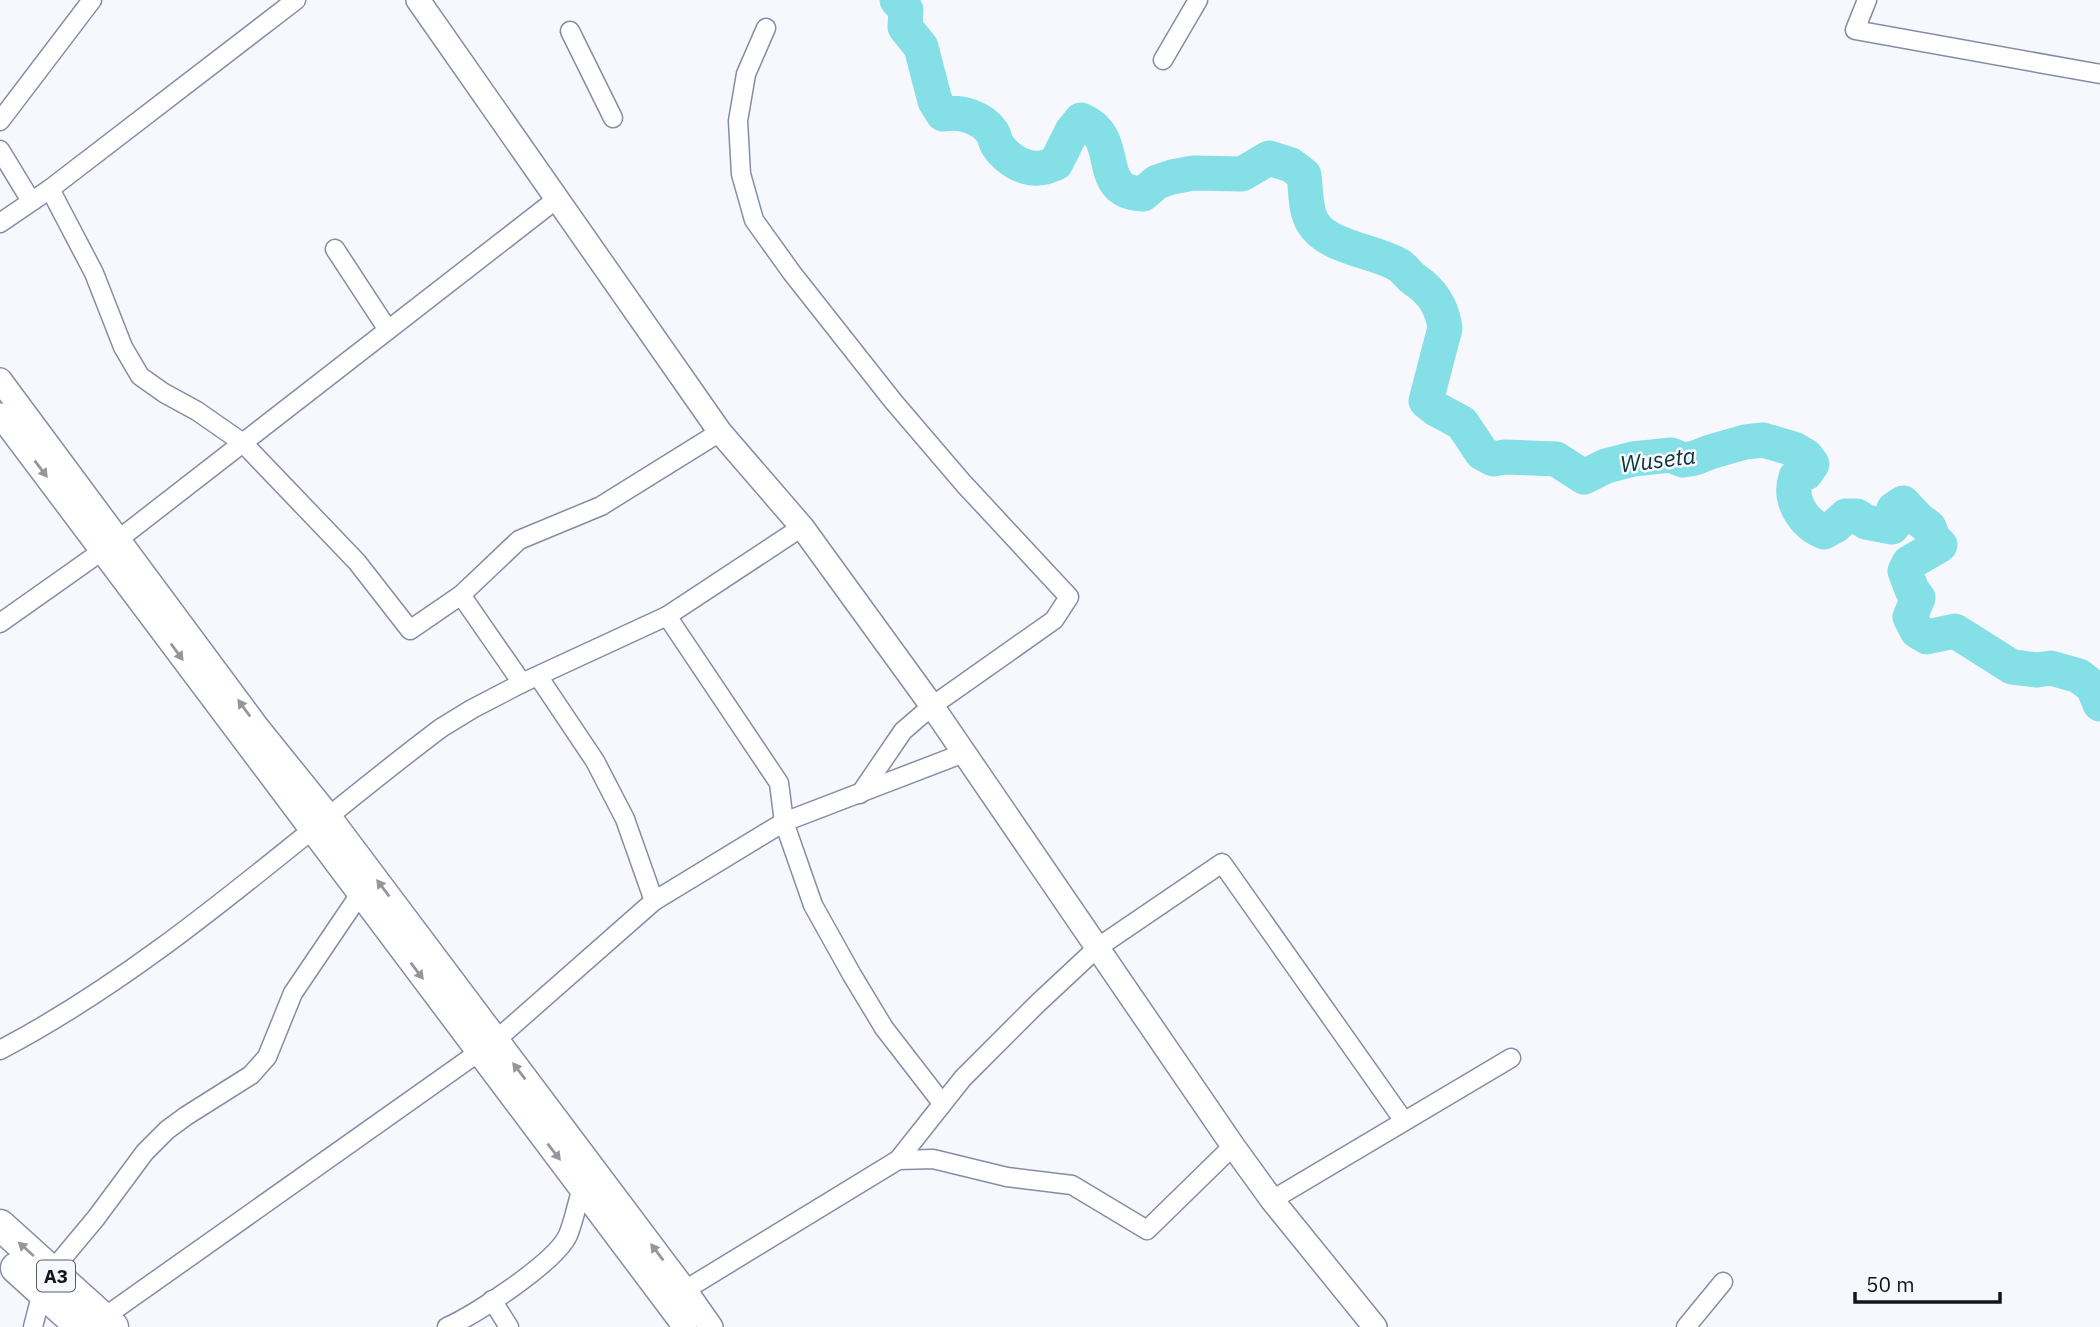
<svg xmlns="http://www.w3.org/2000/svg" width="2100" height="1327" font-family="'IBM Plex Sans',sans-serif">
	<rect width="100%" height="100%" fill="#f6f8fd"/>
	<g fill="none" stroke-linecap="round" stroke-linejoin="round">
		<path stroke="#84e0e6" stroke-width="35" d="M 897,0 L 906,10 L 905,27 L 921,47 L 935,101 L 943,114 C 961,111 981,117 992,132 C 995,136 995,142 998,146 C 1007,159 1024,170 1040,168 C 1045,168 1051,165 1056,163 L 1072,131 L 1081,120 C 1125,138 1091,192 1143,194 L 1157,182 L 1172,177 L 1193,173 L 1242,174 L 1269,158 L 1291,165 L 1304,175 C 1306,190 1305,211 1313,223 C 1326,246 1372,251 1395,263 C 1406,268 1406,274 1415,280 C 1433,292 1442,307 1445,328 L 1426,401 L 1436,409 L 1462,423 L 1482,453 L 1493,459 L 1505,457 L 1556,459 L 1584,477 L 1606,466 L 1633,459 L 1671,455 L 1683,460 L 1695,458 L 1710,452 L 1745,442 L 1763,440 L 1794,449 L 1806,456 L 1812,464 L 1806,473 L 1796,477 C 1788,500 1803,523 1824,532 L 1835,526 L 1846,516 L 1857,516 L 1866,522 L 1892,527 L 1897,520 L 1894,509 L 1903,503 L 1919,520 L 1929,527 L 1933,538 L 1940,545 L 1909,563 L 1905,571 L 1912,590 L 1918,598 L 1910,617 L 1917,631 L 1927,637 L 1955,631 L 2012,667 L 2037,670 L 2051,668 L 2079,676 L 2093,687 L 2100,704"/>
		<g stroke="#848da6" stroke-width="21">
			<g id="minor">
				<polyline points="1867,0 1855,30 2100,74"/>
				<polyline points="766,28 746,74 738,121 741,174 754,220 792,273 893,401 964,484 1069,597 1054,620 932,706 903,731 860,794"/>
				<polyline points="570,31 613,118"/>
				<polyline points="1163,60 1198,0"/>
				<polyline points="0,121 92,0"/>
				<polyline points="0,150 31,201"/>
				<polyline points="50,189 94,273 123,347 140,376 164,393 197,411 243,443 357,562 410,630 461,595 519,540 601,506 720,432"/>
				<polyline points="0,223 50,189 296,0"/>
				<polyline points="335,249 388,330"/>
				<polyline points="461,595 522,683"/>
				<polyline points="667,616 779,783 784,822 813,905 852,975 884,1028 942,1103"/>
				<polyline points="0,623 119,539 558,198"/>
				<polyline points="538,676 595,761 625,819 654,901"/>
				<path d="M 0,1050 C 162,965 296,837 441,728 L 472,709 L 522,683 L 667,616 L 802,527"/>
				<polyline points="898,1160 963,1078 1037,1004 1097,948 1222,863 1404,1121"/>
				<polyline points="1272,1200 1511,1058"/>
				<polyline points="685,1290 898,1160 933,1159 1007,1177 1072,1185 1147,1230 1233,1146"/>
				<polyline points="492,1300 509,1327"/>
				<polyline points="103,1318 496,1040 654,901 784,822 964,753"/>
				<polyline points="33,1327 42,1292 51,1272 96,1218 145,1152 167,1130 186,1116 251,1075 267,1057 293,993 360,894"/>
				<path d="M 447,1327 C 475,1315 556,1262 568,1235 C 574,1221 577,1203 582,1188"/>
				<polyline points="1686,1327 1723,1282"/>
			</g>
		</g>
		<g stroke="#848da6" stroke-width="26">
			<g id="tertiary">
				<polyline points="418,0 720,432 802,527 932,706 1233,1146 1272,1200 1375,1327"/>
				<polyline points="0,380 258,728 329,816 685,1290 711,1327"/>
				<polyline points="0,415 685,1327"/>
			</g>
		</g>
		<g stroke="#848da6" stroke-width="33">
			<g id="trunk">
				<polyline points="0,1225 113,1327"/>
				<polyline points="16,1268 81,1327"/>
			</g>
		</g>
		<use href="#minor" stroke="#fff" stroke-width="18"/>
		<use href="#tertiary" stroke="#fff" stroke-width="23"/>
		<use href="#trunk" stroke="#fff" stroke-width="30"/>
	</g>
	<defs><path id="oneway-solid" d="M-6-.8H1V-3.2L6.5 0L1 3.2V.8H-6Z" transform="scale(1.75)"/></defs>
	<g fill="#95969a">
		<use href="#oneway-solid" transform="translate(41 469) rotate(53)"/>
		<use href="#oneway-solid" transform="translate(177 652) rotate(54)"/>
		<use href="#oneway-solid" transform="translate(244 708) rotate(-126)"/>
		<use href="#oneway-solid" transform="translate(383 888) rotate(-127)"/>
		<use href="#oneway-solid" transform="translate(417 971) rotate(53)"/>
		<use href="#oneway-solid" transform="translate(519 1071) rotate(-127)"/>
		<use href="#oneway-solid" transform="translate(554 1152) rotate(52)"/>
		<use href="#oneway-solid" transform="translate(26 1249) rotate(-138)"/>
		<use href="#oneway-solid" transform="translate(657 1252) rotate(-127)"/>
	</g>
	<g text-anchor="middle" stroke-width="5" stroke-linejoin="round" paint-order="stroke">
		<rect fill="#f6f8fd" stroke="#575a62" stroke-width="2" x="37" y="1260.5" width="38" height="31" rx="5"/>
		<g font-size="19" font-weight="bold" fill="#13161f">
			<text x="56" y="1283">A3</text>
		</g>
		<g font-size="23" font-style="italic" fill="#073639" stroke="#f6f8fd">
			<text transform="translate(1658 460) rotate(-7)" y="8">Wuseta</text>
		</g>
	</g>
	<path d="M1855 1292v10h145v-10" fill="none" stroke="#13161f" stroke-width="3.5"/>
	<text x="1866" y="1292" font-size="21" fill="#13161f" stroke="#f6f8fd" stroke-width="5" paint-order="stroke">50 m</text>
</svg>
